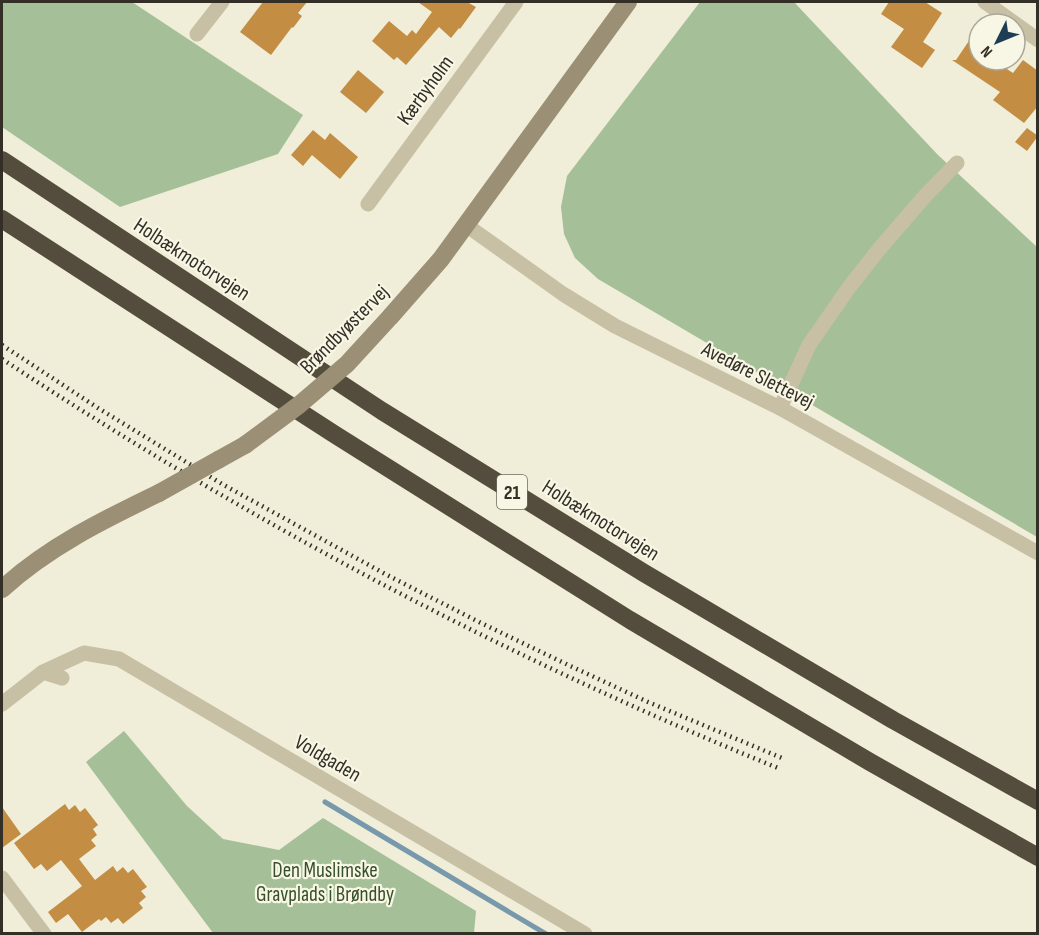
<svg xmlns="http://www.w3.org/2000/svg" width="1039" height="935" font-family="'Sofia Sans Condensed',sans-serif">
	<rect width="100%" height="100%" fill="#f0edd8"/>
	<g fill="#a5bf99">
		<polygon points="2,2 132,2 303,115 278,154 120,207 2,127"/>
		<polygon points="700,2 794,2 938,155 1037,247 1037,537 598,279 575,258 564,234 561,207 567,176"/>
		<polygon points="124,731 187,806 223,839 279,850 323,818 476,911 474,933 213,933 86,762"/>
	</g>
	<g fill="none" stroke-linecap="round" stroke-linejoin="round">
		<polyline stroke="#7899ac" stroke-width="5" points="325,802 546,934"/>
	</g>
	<g fill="#c38d44">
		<polygon points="263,2 307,2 298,13 302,16 293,28 292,27 271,55 240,32"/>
		<polygon points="418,2 467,2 476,7 460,29 459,28 451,38 439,27 406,65 397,57 394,60 372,41 389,21 407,36 412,30 416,34 432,12"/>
		<polygon points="889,2 925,2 942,13 923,42 935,50 922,68 891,47 904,29 881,14"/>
		<polygon points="979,26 979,60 993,60 1013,73 1023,60 1038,71 1038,106 1024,123 993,100 1000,92 952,60 956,60"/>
		<polygon points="358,70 384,92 366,113 340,92"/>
		<polygon points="1027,128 1038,136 1027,151 1015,142"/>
		<polygon points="313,130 325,140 330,133 358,157 340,179 312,155 303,166 291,155"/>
		<polygon points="65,804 69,810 75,805 80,812 85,808 98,825 93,829 97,835 91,840 96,846 79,859 95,880 113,866 117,872 123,867 128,873 133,869 147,887 141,891 146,897 139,903 143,908 123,924 118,918 111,923 106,917 101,921 99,919 82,932 68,914 56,923 48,912 82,886 61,860 47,871 41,864 34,869 14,843"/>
		<polygon points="2,807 21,834 2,848"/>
	</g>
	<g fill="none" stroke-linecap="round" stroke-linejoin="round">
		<g stroke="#c8c0a5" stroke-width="15">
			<polyline points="985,2 1038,40"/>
			<polyline points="197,34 222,2"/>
			<polyline points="368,204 516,2"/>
			<polyline points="466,225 563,294 615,326 780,408 1038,553"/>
			<polyline points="780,408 809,345 850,286 880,248 925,196 957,163"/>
			<polyline points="43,672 84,653 119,659 585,934"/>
			<polyline points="2,704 43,672 62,678"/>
			<polyline points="2,878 44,934"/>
		</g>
		<g stroke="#9b9076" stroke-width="18">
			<polyline points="391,316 441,259 628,2"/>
			<polyline points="218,460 245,445"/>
			<path d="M 2,589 C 48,547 103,520 159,493"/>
		</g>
		<g stroke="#544c3d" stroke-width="18">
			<polyline points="2,160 382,411 644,573 893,720 1038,801"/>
			<polyline points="2,219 334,434 630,620 870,762 1038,857"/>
		</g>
		<g stroke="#342f26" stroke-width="4.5" stroke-dasharray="1.5 4.5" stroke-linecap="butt">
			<polyline points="2,345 98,408 222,484 387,575 479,622 564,663 648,702 782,758"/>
			<path d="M 2,359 C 248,521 504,657 778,768"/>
		</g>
		<g stroke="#9b9076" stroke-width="18">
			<polyline points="245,445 299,405 347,364 391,316"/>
			<polyline points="159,493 218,460"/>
		</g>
	</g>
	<g text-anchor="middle" stroke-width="4.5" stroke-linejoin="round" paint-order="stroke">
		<rect fill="#f8f6e4" stroke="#6f6b5f" stroke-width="1.5" x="497" y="475" width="30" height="34" rx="4.5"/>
		<g font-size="20" font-weight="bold" fill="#342f26">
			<text x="512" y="499">21</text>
		</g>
		<g font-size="21" fill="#342f26" stroke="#f8f6e4">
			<text transform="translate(425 90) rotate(-54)" y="7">Kærbyholm</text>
			<text transform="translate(192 259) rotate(33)" y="7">Holbækmotorvejen</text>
			<text transform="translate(344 329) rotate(-45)" y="7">Brøndbyøstervej</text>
			<text transform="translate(758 375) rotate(27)" y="7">Avedøre Slettevej</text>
			<text transform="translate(601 520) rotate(32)" y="7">Holbækmotorvejen</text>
			<text transform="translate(328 758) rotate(30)" y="7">Voldgaden</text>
		</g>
		<g font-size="21" fill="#36512a" stroke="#f8f6e4">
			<text x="325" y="877">Den Muslimske<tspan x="325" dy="24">Gravplads i Brøndby</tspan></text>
		</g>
	</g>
	<rect width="1039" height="935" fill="none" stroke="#342f26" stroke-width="6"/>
	<g transform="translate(997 42) rotate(227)"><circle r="28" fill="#f8f6e4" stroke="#aaa698" stroke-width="1.5"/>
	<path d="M0-4.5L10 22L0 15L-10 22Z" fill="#1d3e54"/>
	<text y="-9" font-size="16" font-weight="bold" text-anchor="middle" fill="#342f26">N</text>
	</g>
</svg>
